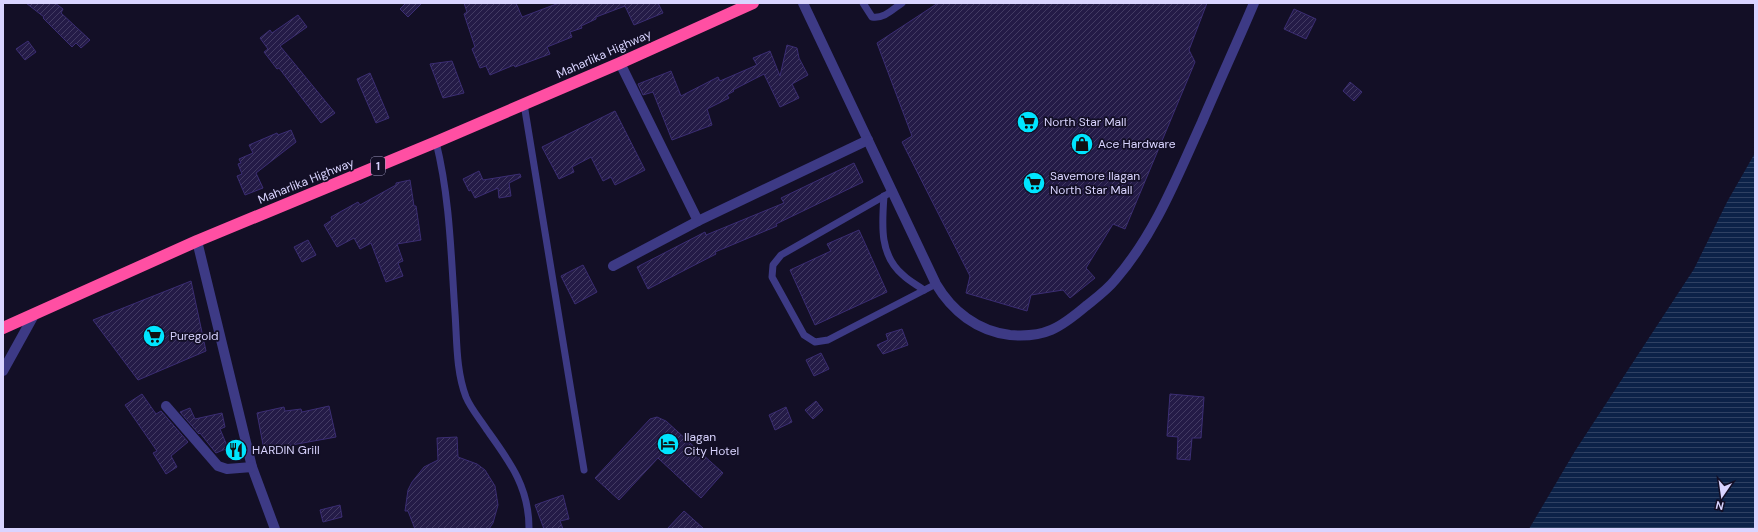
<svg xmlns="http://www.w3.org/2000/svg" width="1758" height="532" font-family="'DM Sans',sans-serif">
	<defs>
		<pattern id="water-rules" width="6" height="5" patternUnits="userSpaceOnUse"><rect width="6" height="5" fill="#0c2248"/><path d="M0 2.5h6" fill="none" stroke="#2f4163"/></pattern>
		<pattern id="building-hatch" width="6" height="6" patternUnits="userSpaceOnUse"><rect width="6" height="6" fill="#241b47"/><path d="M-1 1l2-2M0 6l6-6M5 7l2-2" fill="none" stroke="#433b63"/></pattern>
	</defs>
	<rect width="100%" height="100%" fill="#130f26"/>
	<polygon fill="url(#water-rules)" points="1755,153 1755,529 1529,529 1575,451 1694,269 1727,202"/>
	<g fill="url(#building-hatch)" stroke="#3b2d73">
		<polygon points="26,3 55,3 63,9 61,13 90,40 81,48 76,43 72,47 43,18 44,17"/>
		<polygon points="406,3 422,3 408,17 400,9"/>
		<polygon points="464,3 516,3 522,17 559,3 658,3 663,13 634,25 625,6 596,17 596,19 581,26 582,28 570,32 572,37 547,47 550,54 515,67 514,65 490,75 486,66 480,68 472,49 475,47 464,14 467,12"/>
		<polygon points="938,3 1207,3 1189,50 1195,62 1125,229 1113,224 1086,268 1095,278 1070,298 1063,290 1031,295 1027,311 966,293 970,276 902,142 912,136 877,43"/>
		<polygon points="1294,9 1316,19 1306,39 1284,29"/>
		<polygon points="298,15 307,27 280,46 335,113 321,123 279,68 277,69 264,52 268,49 260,38 270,30 272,33"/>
		<polygon points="28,41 36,52 25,60 16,49"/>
		<polygon points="787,45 797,48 799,58 808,75 792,84 799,98 780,107 764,74 733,90 734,91 727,95 729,98 707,109 712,125 672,140 653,92 643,95 638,84 671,71 681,96 718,77 720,81 757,65 753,58 770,51 780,76"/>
		<polygon points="452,61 464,93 443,98 430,64"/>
		<polygon points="370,73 389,118 376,123 357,79"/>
		<polygon points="1350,82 1362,92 1354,101 1343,91"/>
		<polygon points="615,111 645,170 615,185 611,177 603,181 591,157 572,167 574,172 559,179 542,147"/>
		<polygon points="291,130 296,142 256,173 263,188 245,195 237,176 242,174 238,164 241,163 239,159 253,153 249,145 277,133 278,135"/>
		<polygon points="854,163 863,182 776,224 777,226 715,252 716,254 648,289 637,267 705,232 706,235 784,203 781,198"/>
		<polygon points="479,171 483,180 520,174 521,177 509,183 511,196 499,198 498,188 475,198 471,190 469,191 463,179"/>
		<polygon points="410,180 414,206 416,206 421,240 397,244 403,261 398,263 403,276 386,282 371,243 360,249 354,238 337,247 324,225 332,220 331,217 358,202 360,205 396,185 396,183"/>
		<polygon points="859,230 887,292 815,325 790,270 831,251 827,244"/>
		<polygon points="308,240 316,255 302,262 294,247"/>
		<polygon points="583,265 597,292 575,304 561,276"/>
		<polygon points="191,281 206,351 138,380 93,320"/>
		<polygon points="902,329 908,345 883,354 877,345 888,340 886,334"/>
		<polygon points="821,353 829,369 814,376 806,360"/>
		<polygon points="142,394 156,414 161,411 188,442 171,456 177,467 166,474 153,453 157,451 125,405"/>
		<polygon points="1170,394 1204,397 1201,438 1192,438 1190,460 1177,459 1178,437 1167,436"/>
		<polygon points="816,401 823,410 813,419 805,410"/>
		<polygon points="329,406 336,437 264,450 257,413 284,407 285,411 301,409 302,412"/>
		<polygon points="786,407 792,422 775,430 769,415"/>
		<polygon points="190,408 195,419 222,413 225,427 220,429 228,448 216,453 200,433 199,434 180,412"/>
		<polygon points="657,417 666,421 723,473 701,498 658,458 619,500 595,478 650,419"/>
		<polygon points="457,437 458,457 477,464 485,470 495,486 498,505 493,523 489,529 415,529 408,511 405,511 408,490 412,482 424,467 438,460 437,438"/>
		<polygon points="563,495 569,519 560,521 563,529 544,529 535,505"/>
		<polygon points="340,505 342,517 323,522 320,510"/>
		<polygon points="684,511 704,529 667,529"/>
	</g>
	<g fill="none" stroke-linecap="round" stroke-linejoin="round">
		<g stroke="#3d3a85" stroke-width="7">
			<path d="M 863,3 L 872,17 C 884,19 893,9 902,3"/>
			<polyline points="524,104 584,470"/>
			<path d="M 436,142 C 450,198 451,256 455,313 C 457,341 456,371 466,397 C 471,409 480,419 487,430 C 510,462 529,487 529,528"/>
			<polyline points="893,191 781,255 773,265 772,277 804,335 815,342 828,340 936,284"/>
			<path d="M 884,196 C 882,224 879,255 903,275 C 909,281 917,285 924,290"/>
		</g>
		<g stroke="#3d3a85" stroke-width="10">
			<path d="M 803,3 L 936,284 C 952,311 977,331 1010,335 C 1045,338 1060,328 1086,306 C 1096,298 1107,290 1115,280 C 1155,234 1177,177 1202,122 C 1219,82 1237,43 1254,3"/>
			<polyline points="620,63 698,221"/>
			<polyline points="197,241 252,467 275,529"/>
			<polyline points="613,266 698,221 868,140"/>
			<polyline points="3,371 34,315"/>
			<polyline points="166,406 218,466 227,469 252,467"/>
		</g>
		<polyline stroke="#ff4fa3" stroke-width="12" points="3,328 197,241 436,142 620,63 753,3"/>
	</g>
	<defs>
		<g id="supermarket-disc" transform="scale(1.15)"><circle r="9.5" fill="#00e5ff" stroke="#130f26"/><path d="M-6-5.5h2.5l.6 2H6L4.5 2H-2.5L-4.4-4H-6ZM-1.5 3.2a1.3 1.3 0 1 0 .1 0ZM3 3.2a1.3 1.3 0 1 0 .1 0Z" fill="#111"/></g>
		<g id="shop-disc" transform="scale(1.15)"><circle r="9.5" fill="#00e5ff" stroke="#130f26"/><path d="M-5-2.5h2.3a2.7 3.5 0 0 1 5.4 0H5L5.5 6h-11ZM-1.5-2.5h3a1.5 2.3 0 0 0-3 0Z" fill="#111"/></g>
		<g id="hotel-disc" transform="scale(1.15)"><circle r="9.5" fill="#00e5ff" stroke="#130f26"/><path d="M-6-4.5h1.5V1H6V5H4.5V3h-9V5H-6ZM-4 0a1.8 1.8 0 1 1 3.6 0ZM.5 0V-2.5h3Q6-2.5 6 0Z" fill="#111"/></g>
		<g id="restaurant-disc" transform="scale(1.15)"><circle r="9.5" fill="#00e5ff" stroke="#130f26"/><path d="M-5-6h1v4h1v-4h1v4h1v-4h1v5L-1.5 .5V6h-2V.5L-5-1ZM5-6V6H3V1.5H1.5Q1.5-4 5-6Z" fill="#111"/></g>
	</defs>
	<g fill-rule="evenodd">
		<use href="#supermarket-disc" x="1028" y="122"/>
		<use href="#shop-disc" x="1082" y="144"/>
		<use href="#supermarket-disc" x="1034" y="183"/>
		<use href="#supermarket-disc" x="154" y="336"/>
		<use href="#hotel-disc" x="668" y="444"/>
		<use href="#restaurant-disc" x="236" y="450"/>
	</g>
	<g text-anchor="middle" stroke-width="3.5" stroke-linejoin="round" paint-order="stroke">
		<rect fill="#130f26" stroke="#9e99be" stroke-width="1" x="371" y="157" width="14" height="18" rx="3"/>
		<g font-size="11" font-weight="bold" fill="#d9d4ff">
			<text x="378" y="170">1</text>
		</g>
		<g font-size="12" fill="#d9d4ff" stroke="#130f26">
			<text transform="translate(604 54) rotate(-24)" y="4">Maharlika Highway</text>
			<text transform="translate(306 181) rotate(-22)" y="4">Maharlika Highway</text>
		</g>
		<g font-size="12" fill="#d9d4ff" stroke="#130f26" text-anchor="start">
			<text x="1044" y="126">North Star Mall</text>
			<text x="1098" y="148">Ace Hardware</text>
			<text x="1050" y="180">Savemore Ilagan<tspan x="1050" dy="14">North Star Mall</tspan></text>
			<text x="170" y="340">Puregold</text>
			<text x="684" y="441">Ilagan<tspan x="684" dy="14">City Hotel</tspan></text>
			<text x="252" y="454">HARDIN Grill</text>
		</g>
	</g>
	<rect width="1758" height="532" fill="none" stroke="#d9d4ff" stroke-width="8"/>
	<g transform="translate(1722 496) rotate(193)" stroke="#130f26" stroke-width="3" paint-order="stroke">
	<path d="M0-3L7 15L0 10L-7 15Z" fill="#d9d4ff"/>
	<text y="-6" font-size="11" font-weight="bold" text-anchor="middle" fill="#d9d4ff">N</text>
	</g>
</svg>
